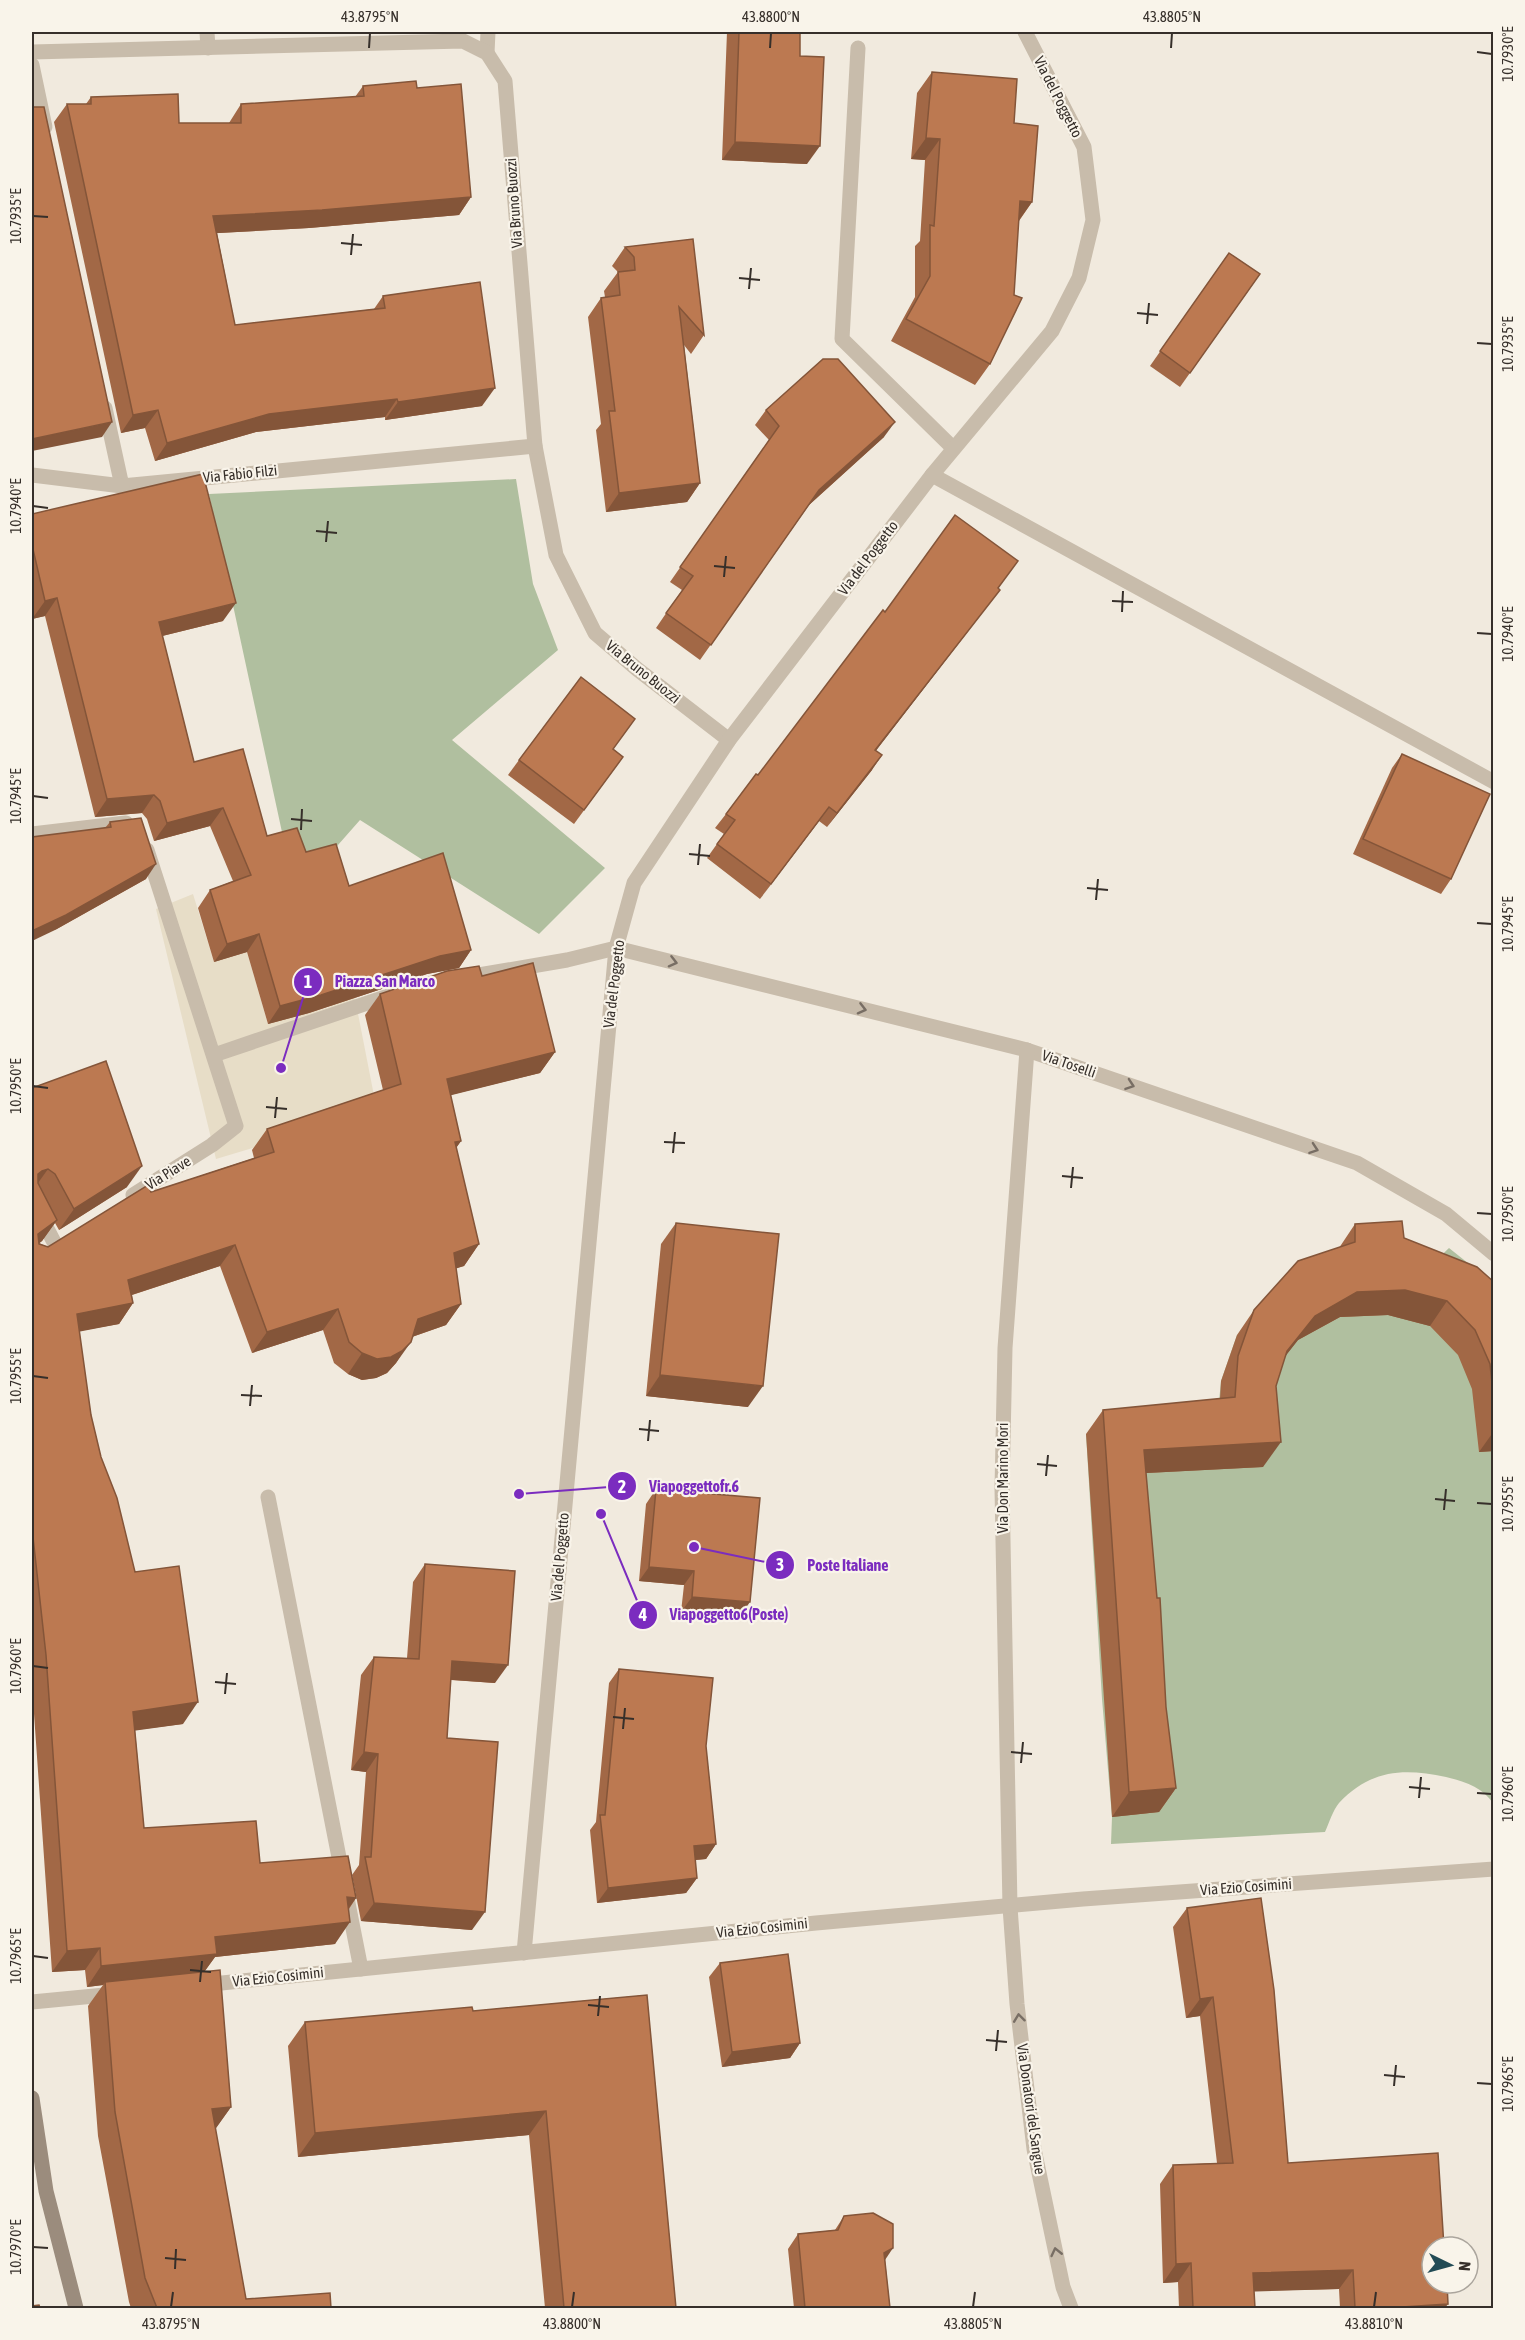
<svg xmlns="http://www.w3.org/2000/svg" width="1525" height="2340" font-family="'Asap Condensed',sans-serif">
	<rect width="100%" height="100%" fill="#f1eade"/>
	<g fill="#b0bf9f">
		<polygon points="516,479 533,584 558,650 452,740 605,868 539,934 360,820 323,862 285,846 209,494"/>
		<path d="M 1449,1248 L 1493,1283 L 1493,1803 C 1483,1788 1464,1781 1446,1777 C 1404,1768 1371,1769 1339,1803 C 1333,1810 1329,1823 1325,1832 L 1111,1844 L 1112,1817 L 1102,1699 L 1086,1434 L 1217,1422 L 1221,1381 L 1237,1335 L 1419,1277 Z"/>
	</g>
	<polygon fill="#e7ddc7" points="193,894 214,962 247,952 268,1024 330,1007 326,991 352,983 377,1111 216,1159 156,909"/>
	<g fill="none" stroke-linecap="round" stroke-linejoin="round">
		<g stroke="#c8bcab" stroke-width="15">
			<polyline points="487,53 488,32"/>
			<polyline points="268,1497 361,1969"/>
		</g>
		<g stroke="#c8bcab" stroke-width="15">
			<polyline points="207,32 208,48"/>
			<polyline points="858,48 842,339 953,448"/>
			<polyline points="32,52 463,41 487,53 505,81 535,446 556,555 595,633 637,669 729,740"/>
			<polyline points="32,65 45,127"/>
			<polyline points="105,408 122,486 535,446"/>
			<polyline points="32,475 122,486"/>
			<polyline points="932,475 1494,782"/>
			<polyline points="32,834 126,823"/>
			<polyline points="461,978 567,960 616,948 1027,1050 1357,1163 1446,1214 1494,1254"/>
			<polyline points="1027,1050 1005,1348 1002,1488 1010,1907 1017,2004 1034,2149 1063,2287 1071,2308"/>
			<polyline points="214,1055 394,994"/>
			<polyline points="133,1195 212,1145 236,1126 147,850"/>
			<polyline points="32,1200 55,1244"/>
			<polyline points="524,1953 616,948 634,883 729,740 932,475 1052,331 1079,278 1093,220 1084,147 1025,32"/>
			<polyline points="202,1985 816,1923 1083,1899 1494,1869"/>
			<polyline points="32,2002 115,1994"/>
		</g>
		<polyline stroke="#9b8c7d" stroke-width="15" points="32,2098 46,2191 76,2308"/>
	</g>
	<g fill="#a26846">
		<polygon points="727,32 800,32 800,56 807,164 722,160"/>
		<polygon points="932,72 1014,123 1032,202 1019,221 990,364 975,385 891,341 915,297 915,246 920,241 925,160 911,159 917,93"/>
		<polygon points="363,86 417,88 471,197 459,215 309,228 217,233 235,325 374,309 383,296 482,406 385,420 385,417 256,432 155,461 145,428 121,433 54,122 67,104 86,104 91,97 179,123 229,123 241,104 355,97"/>
		<polygon points="625,247 704,335 691,354 684,345 700,483 687,502 606,512 596,430 601,424 588,317 601,298 605,297 604,291 618,272 612,266"/>
		<polygon points="1229,253 1260,274 1180,387 1150,366"/>
		<polygon points="766,410 884,437 809,505 700,660 656,628 682,590 670,582 769,440 755,425"/>
		<polygon points="32,514 223,621 162,636 194,762 267,836 306,852 349,886 471,950 459,968 427,974 309,1013 268,1024 247,952 214,962 198,908 210,890 233,881 210,826 154,841 147,819 142,813 95,817 45,616 32,619"/>
		<polygon points="998,589 989,604 876,750 872,770 827,827 819,821 760,899 707,858 724,834 715,828 726,814 758,775 885,612"/>
		<polygon points="613,749 623,757 574,824 508,775 519,760"/>
		<polygon points="1402,754 1451,879 1441,894 1353,854 1392,768"/>
		<polygon points="110,822 146,879 55,930 105,828"/>
		<polygon points="482,976 555,1052 540,1073 450,1095 461,1141 456,1148 479,1244 464,1266 456,1268 461,1304 446,1325 412,1337 396,1363 387,1373 376,1378 362,1380 348,1374 334,1363 323,1330 252,1353 220,1266 132,1295 133,1303 119,1324 79,1331 91,1415 101,1457 135,1572 183,1724 135,1730 144,1828 260,1863 356,1898 349,1909 335,1944 215,1957 204,1972 231,2107 215,2129 246,2299 331,2308 131,2308 129,2302 98,2136 88,2006 103,1985 87,1987 85,1970 52,1972 32,1685 32,1088 127,1187 59,1230 55,1223 42,1241 39,1243 48,1247 151,1192 254,1158 252,1150 267,1129 383,1090 365,1015 380,994"/>
		<polygon points="676,1223 748,1407 646,1396 661,1244"/>
		<polygon points="1355,1224 1404,1238 1494,1282 1494,1451 1479,1452 1472,1389 1458,1355 1430,1326 1388,1315 1340,1317 1298,1340 1285,1356 1276,1386 1263,1467 1146,1473 1166,1707 1176,1788 1159,1812 1112,1817 1086,1434 1103,1410 1220,1399 1221,1381 1237,1335 1254,1310 1339,1248"/>
		<polygon points="656,1489 739,1617 681,1612 684,1585 639,1581 646,1504"/>
		<polygon points="425,1564 495,1683 451,1680 447,1738 472,1930 361,1921 352,1875 359,1865 366,1772 351,1770 361,1675 374,1657 407,1658 413,1582"/>
		<polygon points="619,1669 706,1746 716,1844 706,1859 695,1860 697,1878 686,1893 597,1903 590,1830 596,1822 609,1683"/>
		<polygon points="1187,1908 1288,2163 1445,2308 1340,2308 1339,2289 1254,2291 1255,2308 1179,2308 1178,2282 1163,2283 1160,2184 1173,2165 1217,2163 1200,2016 1186,2018 1173,1927"/>
		<polygon points="720,1963 800,2043 790,2058 722,2067 709,1977"/>
		<polygon points="647,1995 676,2308 545,2308 529,2135 298,2157 288,2046 305,2022 473,2011"/>
		<polygon points="844,2216 885,2259 890,2308 794,2308 788,2249 798,2234 835,2230"/>
	</g>
	<g fill="#845539">
		<polygon points="926,138 940,139 925,160 911,159"/>
		<polygon points="735,142 820,146 807,164 722,160"/>
		<polygon points="471,197 459,215 309,228 201,234 213,216"/>
		<polygon points="1020,201 1032,202 1017,223"/>
		<polygon points="495,388 482,406 385,420 398,402"/>
		<polygon points="397,399 385,417 256,432 155,461 167,443 269,414"/>
		<polygon points="158,410 145,428 121,433 133,415"/>
		<polygon points="112,422 102,437 32,451 32,439"/>
		<polygon points="895,422 884,437 809,505 819,490"/>
		<polygon points="700,483 687,502 606,512 619,493"/>
		<polygon points="1000,590 989,604 865,765 875,750"/>
		<polygon points="57,598 45,616 32,619 45,601"/>
		<polygon points="236,603 223,621 146,640 159,622"/>
		<polygon points="882,755 872,770 827,827 837,813"/>
		<polygon points="154,795 142,813 95,817 107,799"/>
		<polygon points="829,807 819,821 760,899 771,884"/>
		<polygon points="223,808 210,826 154,841 167,823"/>
		<polygon points="156,864 146,879 55,930 32,941 32,931"/>
		<polygon points="259,934 247,952 214,962 227,944"/>
		<polygon points="471,950 459,968 427,974 309,1013 268,1024 280,1006 440,956"/>
		<polygon points="555,1052 540,1073 432,1100 447,1079"/>
		<polygon points="461,1141 446,1162 455,1142"/>
		<polygon points="142,1166 127,1187 59,1230 74,1209"/>
		<polygon points="48,1169 33,1190 38,1174 42,1171"/>
		<polygon points="57,1220 42,1241 32,1249 38,1234"/>
		<polygon points="479,1244 464,1266 439,1274 454,1253"/>
		<polygon points="235,1245 220,1266 113,1301 128,1280"/>
		<polygon points="1405,1290 1447,1301 1430,1326 1388,1315 1340,1317 1298,1340 1270,1376 1287,1351 1315,1316 1357,1292"/>
		<polygon points="133,1303 119,1324 62,1335 77,1314"/>
		<polygon points="461,1304 446,1325 403,1340 418,1319"/>
		<polygon points="338,1309 323,1330 252,1353 267,1332"/>
		<polygon points="411,1342 396,1363 387,1373 376,1378 362,1380 348,1374 362,1353"/>
		<polygon points="660,1375 763,1386 748,1407 646,1396"/>
		<polygon points="1494,1431 1494,1451 1479,1452"/>
		<polygon points="1281,1442 1263,1467 1127,1474 1144,1450"/>
		<polygon points="649,1567 694,1571 684,1585 639,1581"/>
		<polygon points="692,1597 750,1602 739,1617 681,1612"/>
		<polygon points="452,1661 508,1665 495,1683 440,1679"/>
		<polygon points="198,1702 183,1724 118,1733 133,1712"/>
		<polygon points="364,1752 378,1754 366,1772 351,1770"/>
		<polygon points="1176,1788 1159,1812 1112,1817 1129,1792"/>
		<polygon points="716,1844 706,1859 684,1861 694,1846"/>
		<polygon points="697,1878 686,1893 597,1903 608,1888"/>
		<polygon points="347,1897 356,1898 341,1919"/>
		<polygon points="374,1903 485,1912 472,1930 361,1921"/>
		<polygon points="350,1922 335,1944 215,1957 202,1975 105,1982 103,1985 87,1987 101,1966 215,1937"/>
		<polygon points="100,1948 85,1970 52,1972 67,1951"/>
		<polygon points="1213,1997 1200,2016 1186,2018 1200,1999"/>
		<polygon points="800,2043 790,2058 722,2067 732,2052"/>
		<polygon points="231,2107 214,2131 212,2109"/>
		<polygon points="546,2111 529,2135 298,2157 315,2133"/>
		<polygon points="893,2248 883,2263 884,2253"/>
		<polygon points="1191,2263 1178,2282 1163,2283 1176,2264"/>
		<polygon points="1353,2270 1339,2289 1240,2292 1253,2273"/>
		<polygon points="1448,2304 1445,2308 1387,2308"/>
	</g>
	<g fill="#bc7951" stroke="#845539" stroke-width="1.5">
		<polygon points="739,32 800,32 800,56 824,57 820,146 735,142"/>
		<polygon points="932,72 1017,79 1014,123 1038,126 1032,202 1020,201 1014,295 1022,298 990,364 906,319 930,276 930,225 934,226 940,139 926,138"/>
		<polygon points="416,81 417,88 461,84 471,197 322,210 213,216 235,325 385,308 383,296 480,282 495,388 398,402 397,399 269,414 167,443 158,410 133,415 67,104 91,104 91,97 178,94 179,123 241,123 241,104 364,96 363,86"/>
		<polygon points="32,107 44,107 112,422 32,439"/>
		<polygon points="693,239 704,335 679,307 700,483 619,493 609,411 615,411 601,298 620,295 618,272 635,270 634,257 625,247"/>
		<polygon points="1229,253 1260,274 1190,373 1160,351"/>
		<polygon points="823,359 838,359 895,422 819,490 711,645 666,613 693,576 680,567 779,426 766,410"/>
		<polygon points="203,474 236,603 159,622 194,762 243,749 267,836 297,828 306,852 336,844 349,886 443,853 471,950 440,956 321,995 280,1006 259,934 227,944 210,890 251,875 223,808 167,823 160,801 154,795 107,799 57,598 45,601 32,545 32,514"/>
		<polygon points="955,515 1018,561 998,588 1000,590 875,750 882,755 837,813 829,807 771,884 717,844 735,820 726,814 756,774 758,775 883,610 885,612"/>
		<polygon points="581,677 635,719 613,749 623,757 584,810 519,760"/>
		<polygon points="1402,754 1490,794 1451,879 1363,839"/>
		<polygon points="141,818 156,864 66,915 32,931 32,837 111,827 110,822"/>
		<polygon points="533,963 555,1052 447,1079 461,1141 455,1142 479,1244 454,1253 461,1304 418,1319 411,1342 402,1351 391,1357 377,1359 362,1353 349,1342 338,1309 267,1332 235,1245 128,1280 133,1303 77,1314 91,1415 101,1457 117,1498 135,1572 179,1566 198,1702 133,1712 144,1828 256,1821 260,1863 348,1856 356,1898 347,1897 350,1922 215,1937 217,1954 101,1966 100,1948 67,1951 46,1655 32,1528 32,1088 106,1061 142,1166 74,1209 55,1174 48,1169 42,1171 38,1174 38,1183 57,1220 38,1234 39,1244 48,1247 148,1185 151,1192 274,1152 267,1129 401,1084 380,994 447,971 479,966 482,976"/>
		<polygon points="1402,1221 1404,1238 1477,1267 1494,1282 1494,1403 1490,1364 1475,1330 1447,1301 1405,1290 1357,1292 1315,1316 1287,1351 1276,1386 1281,1442 1144,1450 1157,1598 1160,1598 1166,1707 1176,1788 1129,1792 1103,1410 1235,1397 1238,1356 1254,1310 1298,1261 1355,1242 1355,1224"/>
		<polygon points="676,1223 779,1234 763,1386 660,1375"/>
		<polygon points="656,1489 760,1498 750,1602 692,1597 694,1571 649,1567"/>
		<polygon points="425,1564 515,1571 508,1665 452,1661 447,1738 498,1742 485,1912 374,1903 365,1857 371,1857 378,1754 364,1752 374,1657 419,1659"/>
		<polygon points="619,1669 713,1678 706,1746 716,1844 694,1846 697,1878 608,1888 600,1815 605,1815"/>
		<polygon points="1261,1898 1274,1990 1288,2163 1438,2153 1444,2247 1432,2247 1432,2283 1447,2283 1448,2304 1387,2308 1355,2308 1353,2270 1253,2273 1255,2308 1193,2308 1191,2263 1176,2264 1173,2165 1233,2163 1213,1997 1200,1999 1187,1908"/>
		<polygon points="788,1954 800,2043 732,2052 720,1963"/>
		<polygon points="220,1970 231,2107 212,2109 246,2299 330,2293 331,2308 157,2308 145,2278 115,2112 105,1982"/>
		<polygon points="647,1995 676,2308 564,2308 546,2111 315,2133 305,2022 472,2007 473,2011"/>
		<polygon points="873,2213 893,2224 893,2248 884,2253 890,2308 805,2308 798,2234 838,2230 844,2216"/>
		<polygon points="39,2305 40,2308 32,2308 32,2306"/>
	</g>
	<defs><path id="oneway-chevron" d="M-2-3.5L2.5 0L-2 3.5" fill="none" stroke-width="1.6" stroke-linecap="round" stroke-linejoin="round" transform="scale(1.5)"/></defs>
	<g stroke="#786e64">
		<use href="#oneway-chevron" transform="translate(673 962) rotate(14)"/>
		<use href="#oneway-chevron" transform="translate(862 1009) rotate(14)"/>
		<use href="#oneway-chevron" transform="translate(1130 1085) rotate(19)"/>
		<use href="#oneway-chevron" transform="translate(1314 1149) rotate(19)"/>
		<use href="#oneway-chevron" transform="translate(1019 2018) rotate(-97)"/>
		<use href="#oneway-chevron" transform="translate(1056 2252) rotate(-103)"/>
	</g>
	<path fill="none" stroke="#362f2a" stroke-width="2" d="M 369,48 L 370,33M 770,48 L 771,33M 1171,48 L 1172,33M 1477,52 L 1492,54M 33,216 L 48,217M 341,243 L 362,245M 351,255 L 353,234M 739,278 L 760,280M 749,289 L 751,268M 1137,313 L 1158,315M 1147,324 L 1149,303M 1477,343 L 1492,344M 33,506 L 48,508M 316,531 L 337,533M 326,542 L 328,521M 714,566 L 735,568M 724,577 L 726,556M 1112,601 L 1133,602M 1122,612 L 1123,591M 1477,633 L 1492,634M 33,796 L 48,798M 291,819 L 312,821M 301,830 L 302,809M 689,854 L 710,856M 698,865 L 700,844M 1087,888 L 1108,890M 1096,900 L 1098,879M 1477,923 L 1492,924M 33,1086 L 48,1088M 266,1107 L 287,1109M 275,1118 L 277,1097M 664,1142 L 685,1143M 673,1153 L 675,1132M 1062,1176 L 1083,1178M 1071,1188 L 1073,1167M 1477,1213 L 1492,1214M 33,1376 L 48,1378M 241,1395 L 262,1396M 250,1406 L 252,1385M 639,1429 L 659,1431M 648,1441 L 650,1420M 1037,1464 L 1057,1466M 1046,1476 L 1048,1455M 1435,1499 L 1455,1501M 1477,1503 L 1492,1504M 1444,1510 L 1446,1489M 33,1666 L 48,1668M 215,1682 L 236,1684M 225,1694 L 227,1673M 613,1717 L 634,1719M 623,1729 L 625,1708M 1011,1752 L 1032,1754M 1021,1763 L 1023,1742M 1409,1787 L 1430,1789M 1477,1793 L 1492,1794M 1419,1798 L 1421,1777M 33,1956 L 48,1958M 190,1970 L 211,1972M 200,1982 L 202,1961M 588,2005 L 609,2007M 598,2016 L 600,1996M 986,2040 L 1007,2042M 996,2051 L 998,2030M 1384,2075 L 1405,2077M 1477,2083 L 1492,2084M 1394,2086 L 1396,2065M 33,2247 L 48,2248M 165,2258 L 186,2260M 175,2269 L 176,2249M 171,2307 L 173,2292M 572,2307 L 574,2292M 973,2307 L 975,2292M 1374,2307 L 1376,2292"/>
	<g text-anchor="middle" stroke-width="4.5" stroke-linejoin="round" paint-order="stroke">
		<g font-size="15" fill="#362f2a" stroke="#f9f4ea">
			<text transform="translate(1058 97) rotate(63)" y="5">Via del Poggetto</text>
			<text transform="translate(514 203) rotate(-94)" y="5">Via Bruno Buozzi</text>
			<text transform="translate(240 474) rotate(-6)" y="5">Via Fabio Filzi</text>
			<text transform="translate(868 558) rotate(-53)" y="5">Via del Poggetto</text>
			<text transform="translate(643 672) rotate(39)" y="5">Via Bruno Buozzi</text>
			<text transform="translate(614 984) rotate(-83)" y="5">Via del Poggetto</text>
			<text transform="translate(1069 1064) rotate(19)" y="5">Via Toselli</text>
			<text transform="translate(168 1173) rotate(-32)" y="5">Via Piave</text>
			<text transform="translate(1003 1478) rotate(-90)" y="5">Via Don Marino Mori</text>
			<text transform="translate(560 1557) rotate(-85)" y="5">Via del Poggetto</text>
			<text transform="translate(1246 1887) rotate(-4)" y="5">Via Ezio Cosimini</text>
			<text transform="translate(762 1928) rotate(-6)" y="5">Via Ezio Cosimini</text>
			<text transform="translate(278 1977) rotate(-6)" y="5">Via Ezio Cosimini</text>
			<text transform="translate(1031 2109) rotate(82)" y="5">Via Donatori del Sangue</text>
		</g>
	</g>
	<path fill="none" stroke="#7b2cbf" stroke-width="2" d="M281 1068L308 982M519 1494L622 1486M694 1547L780 1565M601 1514L643 1615"/>
	<g fill="#7b2cbf" stroke="#f9f4ea" stroke-width="2">
		<circle cx="281" cy="1068" r="6"/>
		<circle cx="519" cy="1494" r="6"/>
		<circle cx="694" cy="1547" r="6"/>
		<circle cx="601" cy="1514" r="6"/>
		<circle cx="308" cy="982" r="15"/>
		<circle cx="622" cy="1486" r="15"/>
		<circle cx="780" cy="1565" r="15"/>
		<circle cx="643" cy="1615" r="15"/>
	</g>
	<g font-size="18" text-anchor="middle" font-weight="bold" fill="#fff">
		<text x="308" y="988">1</text>
		<text x="622" y="1493">2</text>
		<text x="780" y="1571">3</text>
		<text x="643" y="1621">4</text>
	</g>
	<g font-size="16" text-anchor="middle" font-weight="bold" fill="#7b2cbf" stroke="#f9f4ea" stroke-width="4.5" stroke-linejoin="round" paint-order="stroke">
		<text x="385" y="987">Piazza San Marco</text>
		<text x="694" y="1492">Viapoggettofr.6</text>
		<text x="848" y="1571">Poste Italiane</text>
		<text x="729" y="1620">Viapoggetto6(Poste)</text>
	</g>
	<rect width="1525" height="2340" fill="none" stroke="#f9f4ea" stroke-width="66"/>
	<g transform="translate(1450 2265) rotate(95)"><circle r="28" fill="#f9f4ea" stroke="#aba59d" stroke-width="1.5"/>
	<path d="M0-4.5L10 22L0 15L-10 22Z" fill="#224b55"/>
	<text y="-9" font-size="16" font-weight="bold" text-anchor="middle" fill="#362f2a">N</text>
	</g>
	<rect x="33" y="33" width="1459" height="2274" fill="none" stroke="#362f2a" stroke-width="2"/>
	<g font-size="15" text-anchor="middle" fill="#362f2a">
		<text x="370" y="22">43.8795°N</text>
		<text x="771" y="22">43.8800°N</text>
		<text x="1172" y="22">43.8805°N</text>
		<text transform="translate(1508 54) rotate(-90)" y="5">10.7930°E</text>
		<text transform="translate(16 216) rotate(-90)" y="5">10.7935°E</text>
		<text transform="translate(1508 344) rotate(-90)" y="5">10.7935°E</text>
		<text transform="translate(16 506) rotate(-90)" y="5">10.7940°E</text>
		<text transform="translate(1508 634) rotate(-90)" y="5">10.7940°E</text>
		<text transform="translate(16 796) rotate(-90)" y="5">10.7945°E</text>
		<text transform="translate(1508 924) rotate(-90)" y="5">10.7945°E</text>
		<text transform="translate(16 1086) rotate(-90)" y="5">10.7950°E</text>
		<text transform="translate(1508 1214) rotate(-90)" y="5">10.7950°E</text>
		<text transform="translate(16 1376) rotate(-90)" y="5">10.7955°E</text>
		<text transform="translate(1508 1504) rotate(-90)" y="5">10.7955°E</text>
		<text transform="translate(16 1666) rotate(-90)" y="5">10.7960°E</text>
		<text transform="translate(1508 1794) rotate(-90)" y="5">10.7960°E</text>
		<text transform="translate(16 1956) rotate(-90)" y="5">10.7965°E</text>
		<text transform="translate(1508 2084) rotate(-90)" y="5">10.7965°E</text>
		<text transform="translate(16 2247) rotate(-90)" y="5">10.7970°E</text>
		<text x="171" y="2329">43.8795°N</text>
		<text x="572" y="2329">43.8800°N</text>
		<text x="973" y="2329">43.8805°N</text>
		<text x="1374" y="2329">43.8810°N</text>
	</g>
</svg>
